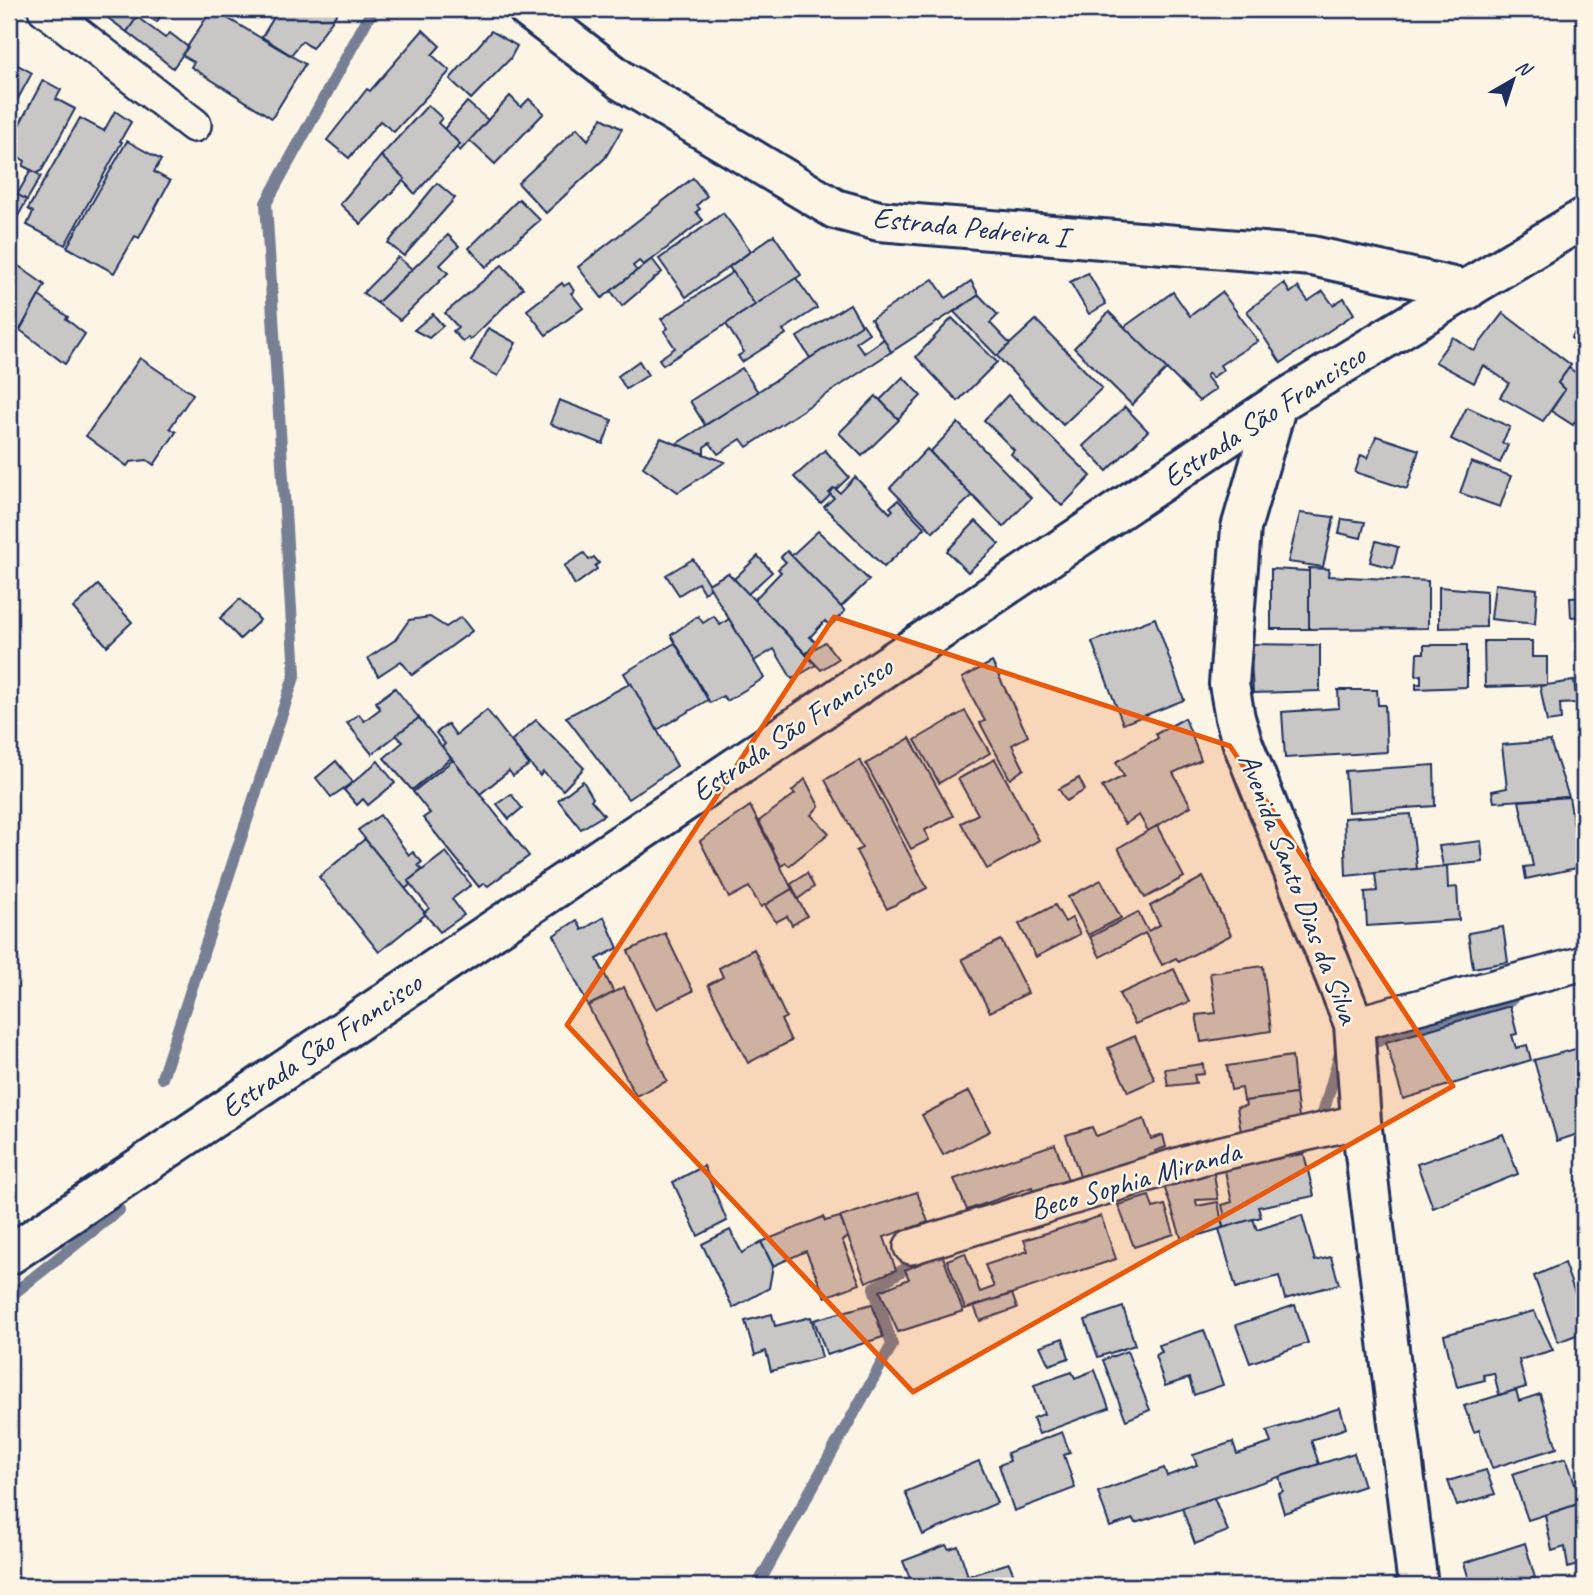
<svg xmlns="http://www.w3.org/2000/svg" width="1593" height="1595" font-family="Caveat,sans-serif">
	<rect width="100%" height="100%" fill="#fcf5e5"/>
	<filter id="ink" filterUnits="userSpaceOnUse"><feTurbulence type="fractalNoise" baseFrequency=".0143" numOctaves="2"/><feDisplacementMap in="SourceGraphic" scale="14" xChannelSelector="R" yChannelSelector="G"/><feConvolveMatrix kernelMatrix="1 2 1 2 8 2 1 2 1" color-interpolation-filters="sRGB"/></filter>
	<g filter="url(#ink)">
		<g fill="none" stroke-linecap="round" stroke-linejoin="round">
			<g stroke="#767f94" stroke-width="12">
				<polyline points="162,1078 295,674 266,203 373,9"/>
				<polyline points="1319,1128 1340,1053 1512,999"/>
				<polyline points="9,1297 119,1210"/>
				<polyline points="757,1586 892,1345 874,1288 924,1257"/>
			</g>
		</g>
		<g fill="#c8c7c6" stroke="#1b2f5e" stroke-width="2">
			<polygon points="111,9 143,9 127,32 108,18 113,10"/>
			<polygon points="147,9 165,9 157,22 143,14"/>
			<polygon points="212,9 305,64 272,118 191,67 194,62 182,55"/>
			<polygon points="279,9 340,9 312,48 302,41 291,55 262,37"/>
			<polygon points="137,17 165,38 170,33 188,47 173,68 127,32"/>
			<polygon points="423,30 440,46 432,55 450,71 394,132 380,121 349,158 327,140 367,89 370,91"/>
			<polygon points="491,31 517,46 510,59 471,99 450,79"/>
			<polygon points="9,60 32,73 9,115"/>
			<polygon points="43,80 61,90 56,99 75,109 42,170 37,173 23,166 25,161 9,152 9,144"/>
			<polygon points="510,96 521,107 529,99 544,113 495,164 469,140"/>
			<polygon points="467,102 488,120 460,151 457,148 460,144 444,129"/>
			<polygon points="428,105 442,118 438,123 460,144 415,194 381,156"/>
			<polygon points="115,111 131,122 120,141 122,142 65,245 27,225 33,212 28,209 80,118 104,131"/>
			<polygon points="602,118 622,129 605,158 546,213 518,183 577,128 588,140"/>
			<polygon points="127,141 161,160 154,172 170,181 139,238 135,236 114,273 67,247"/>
			<polygon points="381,156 405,179 361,224 340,204"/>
			<polygon points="31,170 41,176 27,200 17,195"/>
			<polygon points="693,178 707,196 697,205 700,209 696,212 703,220 654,258 643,265 639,261 633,266 637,271 602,298 578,267"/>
			<polygon points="437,183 455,198 404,256 388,243"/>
			<polygon points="9,190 27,200 9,232"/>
			<polygon points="519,199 540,220 486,267 469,248"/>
			<polygon points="723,213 751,251 686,297 659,259"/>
			<polygon points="448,235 459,246 440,265 448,273 400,320 377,303"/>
			<polygon points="774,235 801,275 755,305 729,267"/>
			<polygon points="398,257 412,269 377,303 363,293"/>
			<polygon points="9,259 45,285 20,330 9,322"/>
			<polygon points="652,259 662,272 622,306 611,291"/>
			<polygon points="502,265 523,288 470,340 468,337 463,342 453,331 458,327 445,313"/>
			<polygon points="733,272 755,305 663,365 659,359 675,348 664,331 668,328 661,319"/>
			<polygon points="1088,273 1106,304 1089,314 1070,282"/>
			<polygon points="796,278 817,308 783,330 786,334 742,362 738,356 744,352 726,324"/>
			<polygon points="933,279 946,298 971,281 979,295 891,352 871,319"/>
			<polygon points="562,283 564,286 569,283 574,291 571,293 583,308 546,335 527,310"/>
			<polygon points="1284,283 1290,293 1298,287 1308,301 1323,291 1333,305 1344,298 1354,314 1281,363 1247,311"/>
			<polygon points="1173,292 1190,316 1222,292 1258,341 1220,365 1223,370 1212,378 1209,373 1206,376 1216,389 1199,401 1124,327"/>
			<polygon points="979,295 998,315 990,323 1010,344 997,356 954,312"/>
			<polygon points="39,296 68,317 66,319 85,334 65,364 20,330"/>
			<polygon points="850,304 862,325 810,358 797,337"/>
			<polygon points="1109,312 1167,369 1132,405 1074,348"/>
			<polygon points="1503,313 1571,365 1558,383 1565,390 1543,421 1500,397 1509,383 1483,365 1474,383 1435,362 1453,337 1474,351"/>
			<polygon points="433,314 443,326 429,338 414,330"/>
			<polygon points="952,318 997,362 958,401 916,357"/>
			<polygon points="1584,319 1584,353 1581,350 1583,347 1571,338"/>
			<polygon points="1036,320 1102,388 1063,425 997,356"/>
			<polygon points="863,324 869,333 856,342 864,353 884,339 891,352 747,447 741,439 718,454 710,443 704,447 704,454 676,444"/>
			<polygon points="488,328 516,343 498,376 471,361"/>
			<polygon points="140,358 193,394 170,428 176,432 154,465 147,460 130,462 127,466 86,436"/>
			<polygon points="639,361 648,375 626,389 618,376"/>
			<polygon points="742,368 758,392 705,425 690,401"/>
			<polygon points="1569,368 1584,378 1584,408 1573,425 1551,411 1565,390 1558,383"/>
			<polygon points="903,377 921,396 898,419 880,400"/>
			<polygon points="1008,395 1091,476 1062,506 1011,454 1014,450 984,420"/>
			<polygon points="876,396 899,420 862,456 839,433"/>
			<polygon points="559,400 612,420 603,444 550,424"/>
			<polygon points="1125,407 1148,431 1107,471 1083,446"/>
			<polygon points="1467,407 1510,427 1502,443 1508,445 1500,463 1451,439"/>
			<polygon points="958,423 1031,498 1003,527 930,452"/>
			<polygon points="1376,436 1419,450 1407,489 1355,472 1361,455 1368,458"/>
			<polygon points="661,438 676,444 725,462 678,492 643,467"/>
			<polygon points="927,449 972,496 933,532 890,488"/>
			<polygon points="825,450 849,477 821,504 794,477"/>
			<polygon points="1471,462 1511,476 1500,507 1460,493"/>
			<polygon points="855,477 890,513 893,510 890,507 898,500 925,528 884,567 824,507 834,498 829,493 834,488 840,493"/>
			<polygon points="1300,513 1334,517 1323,567 1288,562"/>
			<polygon points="1342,519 1365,522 1361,538 1339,533"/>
			<polygon points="976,521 999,544 968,572 947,551"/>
			<polygon points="818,531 869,580 841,607 791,556"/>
			<polygon points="1376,541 1398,547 1393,568 1370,562"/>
			<polygon points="787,551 845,611 830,626 825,621 810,637 816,643 806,654 754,600 781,572 778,569 786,562 781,557"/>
			<polygon points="584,553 589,560 594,557 599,563 595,566 597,569 575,585 564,566"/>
			<polygon points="758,556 772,572 748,594 734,579"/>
			<polygon points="693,559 711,588 704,593 698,583 679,595 666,575"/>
			<polygon points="1309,568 1329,569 1328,576 1428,581 1428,628 1309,629"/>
			<polygon points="1271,569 1309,571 1309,629 1271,629"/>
			<polygon points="728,573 734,579 816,665 792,679 774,649 754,661 708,584"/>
			<polygon points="1495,584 1537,589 1535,624 1491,619"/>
			<polygon points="98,585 132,622 107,646 73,608"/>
			<polygon points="1439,587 1486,591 1486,627 1439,628"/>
			<polygon points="1584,597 1584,616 1571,617 1570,598"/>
			<polygon points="240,599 260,620 240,639 220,618"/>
			<polygon points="698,616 703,623 714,616 720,625 729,619 764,678 727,701 723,696 710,703 671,635"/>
			<polygon points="430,617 446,627 461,617 472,631 412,675 401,661 378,676 368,658 395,640 409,620"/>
			<polygon points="1155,618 1184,700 1123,724 1092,642"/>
			<polygon points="1484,641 1532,641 1532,657 1547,657 1547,685 1485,687"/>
			<polygon points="825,642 838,659 821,670 806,654"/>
			<polygon points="675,643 708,700 657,730 624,673"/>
			<polygon points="1250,644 1320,645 1320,691 1253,693"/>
			<polygon points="1424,645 1467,645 1467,687 1416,689 1416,684 1421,684 1421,675 1416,676 1417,653 1424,653"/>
			<polygon points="992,662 1028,736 1012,745 1024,769 1010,779 980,723 985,721 962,678"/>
			<polygon points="1574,681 1577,703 1560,704 1561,720 1547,722 1540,686"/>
			<polygon points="631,683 677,766 628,799 566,717"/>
			<polygon points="395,688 419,718 372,754 347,723 359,714 364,721 380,709 376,702"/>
			<polygon points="1338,690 1377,690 1378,705 1385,705 1387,752 1285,758 1282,712 1339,708"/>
			<polygon points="487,710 529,765 513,776 509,771 480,794 442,747 445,744 436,733 448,724 456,735"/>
			<polygon points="965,711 990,753 939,783 915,740"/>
			<polygon points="419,718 451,758 412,790 384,758 403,742 396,735"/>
			<polygon points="1185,718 1201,760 1173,773 1191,806 1148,831 1139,815 1125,824 1102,787 1124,776 1116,762 1158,738 1156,734"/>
			<polygon points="536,720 584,768 563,790 543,772 540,776 511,741"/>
			<polygon points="910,738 953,816 925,830 929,840 911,849 866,764"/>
			<polygon points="1550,741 1569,797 1494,802 1492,791 1507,788 1502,745"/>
			<polygon points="995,759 1039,840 987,869 961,823 978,814 958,779"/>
			<polygon points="453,760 529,856 488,886 484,883 479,887 423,818 430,813 413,792"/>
			<polygon points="860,760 927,888 887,909 856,851 862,848 825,780"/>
			<polygon points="336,761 353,782 331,797 316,778"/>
			<polygon points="378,761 395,783 368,805 363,799 357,805 344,790"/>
			<polygon points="1434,765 1435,806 1348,812 1345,771"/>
			<polygon points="1079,778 1085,790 1066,801 1059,789"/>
			<polygon points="805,779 819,806 811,815 829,833 789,866 786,863 781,866 759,821 795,794 792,791"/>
			<polygon points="583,781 593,798 591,800 604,815 581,829 558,800"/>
			<polygon points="511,794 522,808 509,819 497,804"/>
			<polygon points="1584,794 1584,839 1578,795"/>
			<polygon points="1569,797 1581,867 1526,879 1524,867 1533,866 1519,801"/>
			<polygon points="750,806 792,889 761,907 749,887 729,898 700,841"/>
			<polygon points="1411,814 1417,869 1346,876 1344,818"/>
			<polygon points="380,815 409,855 413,852 422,862 418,865 422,870 408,881 410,885 405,889 358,830"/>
			<polygon points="1157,826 1184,877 1145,898 1118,848"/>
			<polygon points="365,839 426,914 379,952 319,877"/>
			<polygon points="1481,841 1483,862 1443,866 1439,846"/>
			<polygon points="446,852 471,885 452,899 464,915 440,932 424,913 429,908 408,881"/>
			<polygon points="1447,866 1448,888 1457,887 1459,920 1367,926 1365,892 1377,891 1375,873"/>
			<polygon points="807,873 814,887 798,899 791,884"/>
			<polygon points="1203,877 1231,935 1179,962 1176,958 1162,965 1145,933 1100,957 1090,937 1138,912 1148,931 1160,925 1150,906"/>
			<polygon points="1101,880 1121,918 1088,935 1068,897"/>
			<polygon points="792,889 807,916 792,925 787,916 776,922 765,905"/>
			<polygon points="1055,905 1065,922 1072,918 1080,934 1036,957 1019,924"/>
			<polygon points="604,917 618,948 597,959 614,993 588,1006 554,935 577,920 582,930"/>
			<polygon points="1503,927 1508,962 1473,968 1468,933"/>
			<polygon points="665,933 693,991 656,1009 628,951"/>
			<polygon points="1001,940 1028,993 990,1012 962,959"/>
			<polygon points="754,949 786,1017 781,1020 791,1041 748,1063 708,985 723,977 719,968"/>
			<polygon points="1263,966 1271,1031 1201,1042 1196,1015 1216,1013 1210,973"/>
			<polygon points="1174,969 1189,1002 1135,1024 1119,994"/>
			<polygon points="624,987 667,1081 636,1096 588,1006"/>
			<polygon points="1510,1006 1517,1034 1512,1035 1516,1048 1527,1045 1531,1060 1403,1099 1386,1042"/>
			<polygon points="1135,1036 1155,1080 1128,1092 1108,1048"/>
			<polygon points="1583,1047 1584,1132 1557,1141 1534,1060"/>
			<polygon points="1292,1056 1296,1094 1244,1101 1242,1088 1231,1090 1227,1066"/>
			<polygon points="1203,1064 1204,1074 1194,1075 1196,1083 1168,1086 1165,1069"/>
			<polygon points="969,1091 990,1131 943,1155 922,1115"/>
			<polygon points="1296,1094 1300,1125 1241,1132 1237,1107 1246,1106 1245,1101"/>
			<polygon points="1144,1119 1151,1139 1163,1135 1166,1147 1155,1151 1157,1155 1082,1182 1066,1135 1092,1127 1096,1136"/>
			<polygon points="1503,1134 1518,1174 1433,1208 1417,1164"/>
			<polygon points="1055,1144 1068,1180 1049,1186 1052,1193 1034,1193 1032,1187 967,1210 954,1179"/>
			<polygon points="1304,1154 1314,1196 1258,1207 1261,1217 1223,1228 1222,1219 1225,1217 1222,1205 1232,1202 1224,1167"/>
			<polygon points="704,1166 727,1221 698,1236 673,1182"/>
			<polygon points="1213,1168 1218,1199 1196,1200 1197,1206 1218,1202 1223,1228 1182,1240 1162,1180"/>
			<polygon points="9,1171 17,1192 9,1196"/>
			<polygon points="917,1192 928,1222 884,1237 896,1270 866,1282 840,1217"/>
			<polygon points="1149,1196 1153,1208 1165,1205 1174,1234 1134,1247 1118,1205"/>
			<polygon points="1302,1215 1315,1261 1331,1257 1339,1284 1285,1299 1279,1276 1236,1288 1219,1229 1253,1219 1257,1230"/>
			<polygon points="1101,1216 1116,1259 965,1309 947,1260 965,1253 980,1292 994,1287 985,1265 1028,1251 1024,1240"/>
			<polygon points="823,1217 825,1221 840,1217 848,1238 842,1240 860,1284 825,1297 806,1251 773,1266 761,1242"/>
			<polygon points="730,1230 742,1253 761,1242 773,1266 769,1288 733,1308 702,1244"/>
			<polygon points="942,1254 963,1311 898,1332 880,1291 909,1279 905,1270"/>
			<polygon points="1564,1263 1584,1318 1584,1332 1558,1342 1534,1276"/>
			<polygon points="1012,1294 1017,1308 980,1321 974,1306"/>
			<polygon points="872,1304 883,1337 827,1355 814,1320"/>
			<polygon points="1295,1305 1308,1343 1250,1363 1236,1325"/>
			<polygon points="1123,1307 1135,1345 1098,1357 1085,1320"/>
			<polygon points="1534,1311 1553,1350 1519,1360 1526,1387 1499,1395 1494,1373 1483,1375 1485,1380 1457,1387 1444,1335"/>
			<polygon points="772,1314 775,1326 811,1317 822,1357 771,1371 766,1351 755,1355 745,1321"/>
			<polygon points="1204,1330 1223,1385 1194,1395 1189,1378 1165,1386 1155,1355 1162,1352 1159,1345"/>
			<polygon points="1063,1338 1069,1358 1049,1365 1040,1346"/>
			<polygon points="1127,1351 1150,1410 1126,1420 1103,1360"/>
			<polygon points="1095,1370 1109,1408 1039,1434 1033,1418 1044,1414 1034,1385 1072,1372 1075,1378"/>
			<polygon points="1516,1390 1519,1401 1540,1394 1557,1448 1492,1468 1479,1430 1474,1432 1464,1406"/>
			<polygon points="1340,1408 1346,1428 1311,1440 1319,1464 1135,1523 1133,1519 1110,1527 1098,1492 1164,1468 1167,1476 1197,1465 1193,1455 1233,1442 1237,1454 1271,1443 1267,1431"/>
			<polygon points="1062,1432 1070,1453 1064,1455 1075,1488 1014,1511 999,1465 1010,1461 1007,1453"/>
			<polygon points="1354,1453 1364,1486 1284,1513 1278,1493 1283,1491 1279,1477"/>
			<polygon points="1566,1458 1582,1503 1528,1520 1512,1474"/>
			<polygon points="979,1461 997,1503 923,1535 905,1492"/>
			<polygon points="1486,1470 1495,1494 1457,1506 1448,1481"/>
			<polygon points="1214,1498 1228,1531 1195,1544 1182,1508"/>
			<polygon points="1584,1502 1584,1563 1568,1568 1565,1547 1552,1551 1545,1515"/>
			<polygon points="1525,1543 1535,1578 1507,1586 1471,1586 1464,1563"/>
			<polygon points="946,1545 949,1549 958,1546 968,1576 937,1586 913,1586 903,1561"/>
			<polygon points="1009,1563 1018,1585 937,1586 968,1576"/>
			<polygon points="1326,1577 1329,1586 1302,1586"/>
		</g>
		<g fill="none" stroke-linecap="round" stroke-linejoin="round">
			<g stroke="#1b2f5e" stroke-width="38">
				<g id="street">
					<polyline points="45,9 194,125"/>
					<polyline points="1354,1024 1584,963"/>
					<polyline points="911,1247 1201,1158 1361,1121"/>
				</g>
			</g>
			<g stroke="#1b2f5e" stroke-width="44">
				<g id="secondary">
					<polyline points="528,9 622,81 835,209 879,221 1312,256 1467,290"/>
					<polyline points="1277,404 1241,528 1229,684 1235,718 1243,744 1354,1024 1361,1121 1418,1586"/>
					<polyline points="9,1255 1277,404 1584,218"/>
				</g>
			</g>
			<use href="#street" stroke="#fcf5e5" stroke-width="33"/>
			<use href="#secondary" stroke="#fcf5e5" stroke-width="38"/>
		</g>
	</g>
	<path fill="#e8590c" fill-opacity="0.2" stroke="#e8590c" stroke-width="5" stroke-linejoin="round" d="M 834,617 L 1230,746 L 1453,1086 L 913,1392 L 567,1025 Z"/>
	<g text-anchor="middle" stroke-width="5" stroke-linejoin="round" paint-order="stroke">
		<g font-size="30" fill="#1b2f5e" stroke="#fcf5e5">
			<text transform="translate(970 227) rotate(6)" y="10">Estrada Pedreira I</text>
			<text transform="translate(1264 416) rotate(-33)" y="10">Estrada São Francisco</text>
			<text transform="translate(792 729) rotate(-34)" y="10">Estrada São Francisco</text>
			<text transform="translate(1299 888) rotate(69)" y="10">Avenida Santo Dias da Silva</text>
			<text transform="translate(321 1045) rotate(-34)" y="10">Estrada São Francisco</text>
			<text transform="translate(1135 1180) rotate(-16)" y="10">Beco Sophia Miranda</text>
		</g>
	</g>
	<rect width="1593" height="1595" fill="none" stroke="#fcf5e5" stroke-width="35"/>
	<rect x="18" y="18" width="1558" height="1560" fill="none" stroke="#1b2f5e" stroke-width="2.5" filter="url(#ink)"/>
	<g transform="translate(1513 80) rotate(39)" stroke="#fcf5e5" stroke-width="5" paint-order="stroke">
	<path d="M0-5L12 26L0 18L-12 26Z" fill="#1b2f5e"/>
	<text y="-10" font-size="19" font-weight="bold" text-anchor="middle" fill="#1b2f5e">N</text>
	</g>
</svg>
